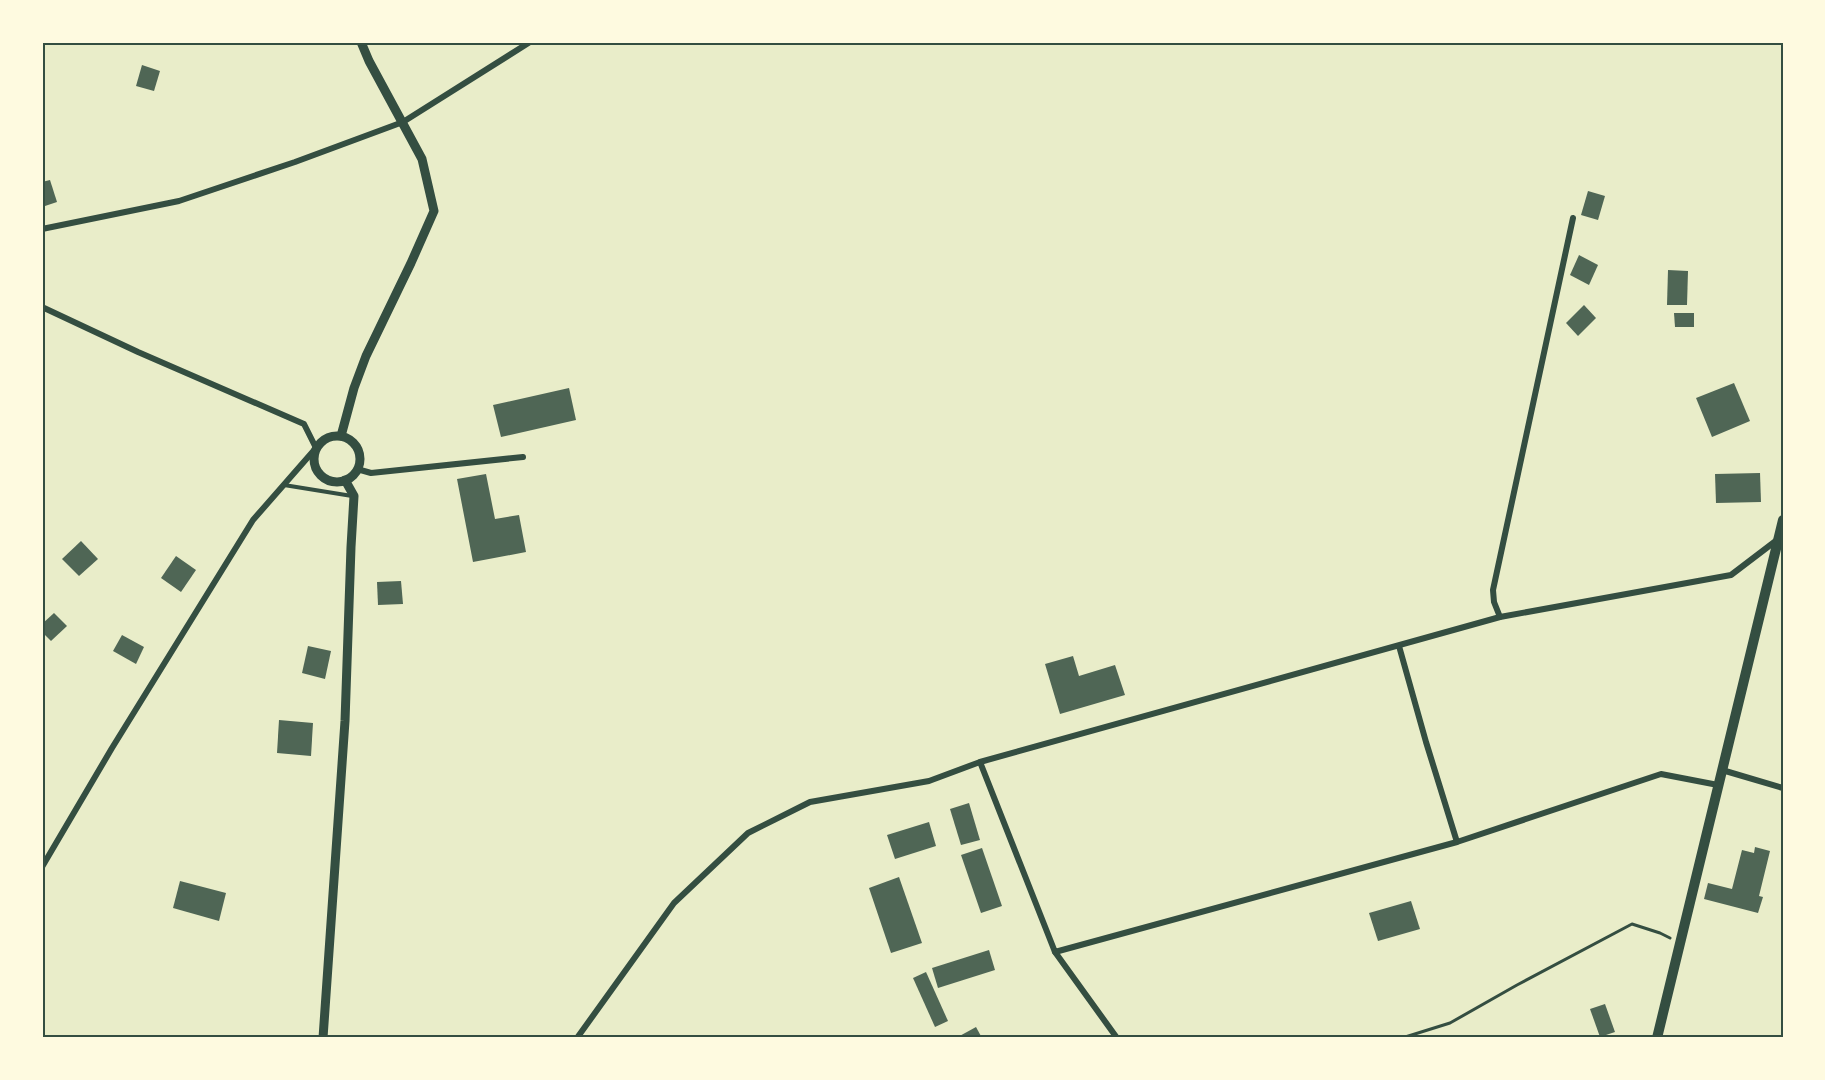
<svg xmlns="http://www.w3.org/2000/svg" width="1825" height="1080" font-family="'Golos Text',sans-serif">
	<rect width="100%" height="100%" fill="#e9edc9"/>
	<g fill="#4f6655">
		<polygon points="142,65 160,71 154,91 136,86"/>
		<polygon points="50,180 57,202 42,207 42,182"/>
		<polygon points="1588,191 1605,196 1598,220 1581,215"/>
		<polygon points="1579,255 1598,265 1589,285 1570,275"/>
		<polygon points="1668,270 1688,271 1687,305 1667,305"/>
		<polygon points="1584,305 1596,318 1578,336 1566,323"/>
		<polygon points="1674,313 1694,313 1694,327 1675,327"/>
		<polygon points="1734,383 1750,421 1712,437 1696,398"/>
		<polygon points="569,388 576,420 501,437 493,405"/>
		<polygon points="1760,473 1761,502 1716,503 1715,474"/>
		<polygon points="486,474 495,519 519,515 526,552 473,562 457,479"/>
		<polygon points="81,541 98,559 79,576 62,559"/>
		<polygon points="176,556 196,570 181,592 161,578"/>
		<polygon points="401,581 403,604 378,605 377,582"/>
		<polygon points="54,613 67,626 51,641 42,632 42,624"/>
		<polygon points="122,635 144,647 136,664 113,651"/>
		<polygon points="308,646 331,651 325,679 302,673"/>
		<polygon points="1073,656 1079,676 1115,665 1125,695 1060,714 1045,664"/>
		<polygon points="279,720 313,723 311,756 277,753"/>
		<polygon points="969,803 980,840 961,845 950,809"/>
		<polygon points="929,822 936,846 895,859 887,835"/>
		<polygon points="1755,847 1770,851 1759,896 1763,897 1758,913 1704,899 1708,883 1732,889 1742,850 1754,853"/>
		<polygon points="982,848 1002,906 981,913 961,855"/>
		<polygon points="899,877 922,943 891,953 869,888"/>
		<polygon points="180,881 226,893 219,921 173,908"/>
		<polygon points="1411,901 1420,929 1378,941 1369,913"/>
		<polygon points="989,950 995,970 938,988 932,968"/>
		<polygon points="926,972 948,1021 935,1027 913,978"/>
		<polygon points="1605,1004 1615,1032 1600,1037 1590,1009"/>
		<polygon points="976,1027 982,1038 956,1038"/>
	</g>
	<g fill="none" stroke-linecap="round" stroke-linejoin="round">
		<polyline stroke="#344e41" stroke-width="3" points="1402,1038 1450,1023 1517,985 1632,924 1660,933 1670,938"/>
		<polyline stroke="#344e41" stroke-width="4" points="284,485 352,496"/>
		<g stroke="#344e41" stroke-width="6">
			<polyline points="42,229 179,201 295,162 403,122 530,42"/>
			<polyline points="42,307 138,352 304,424 316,448 253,520 112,748 42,867"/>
			<polyline points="357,469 371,473 523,457"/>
			<polyline points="1500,617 1494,602 1493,590 1573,218"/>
			<polyline points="1399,646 1426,742 1457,842"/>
			<polyline points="980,762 1055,952 1457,842 1661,774 1718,785"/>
			<polyline points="1722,770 1783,788"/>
			<polyline points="1055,952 1117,1038"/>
			<polyline points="577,1038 674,903 748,833 810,802 929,781 980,762 1500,617 1731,575 1777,540"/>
		</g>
		<g stroke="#344e41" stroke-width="9">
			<polyline points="341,436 354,388 366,356 411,263 434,211 422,159 369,61 361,42"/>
			<circle cx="337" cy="459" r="23"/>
			<polyline points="323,1038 345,721 351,547 354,496 345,480"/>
		</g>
		<polyline stroke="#344e41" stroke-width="10" points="1657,1038 1783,520"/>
	</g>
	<rect width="1825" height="1080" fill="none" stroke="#fefae0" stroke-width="87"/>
	<rect x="44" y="44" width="1738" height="992" fill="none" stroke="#344e41" stroke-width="2"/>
</svg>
